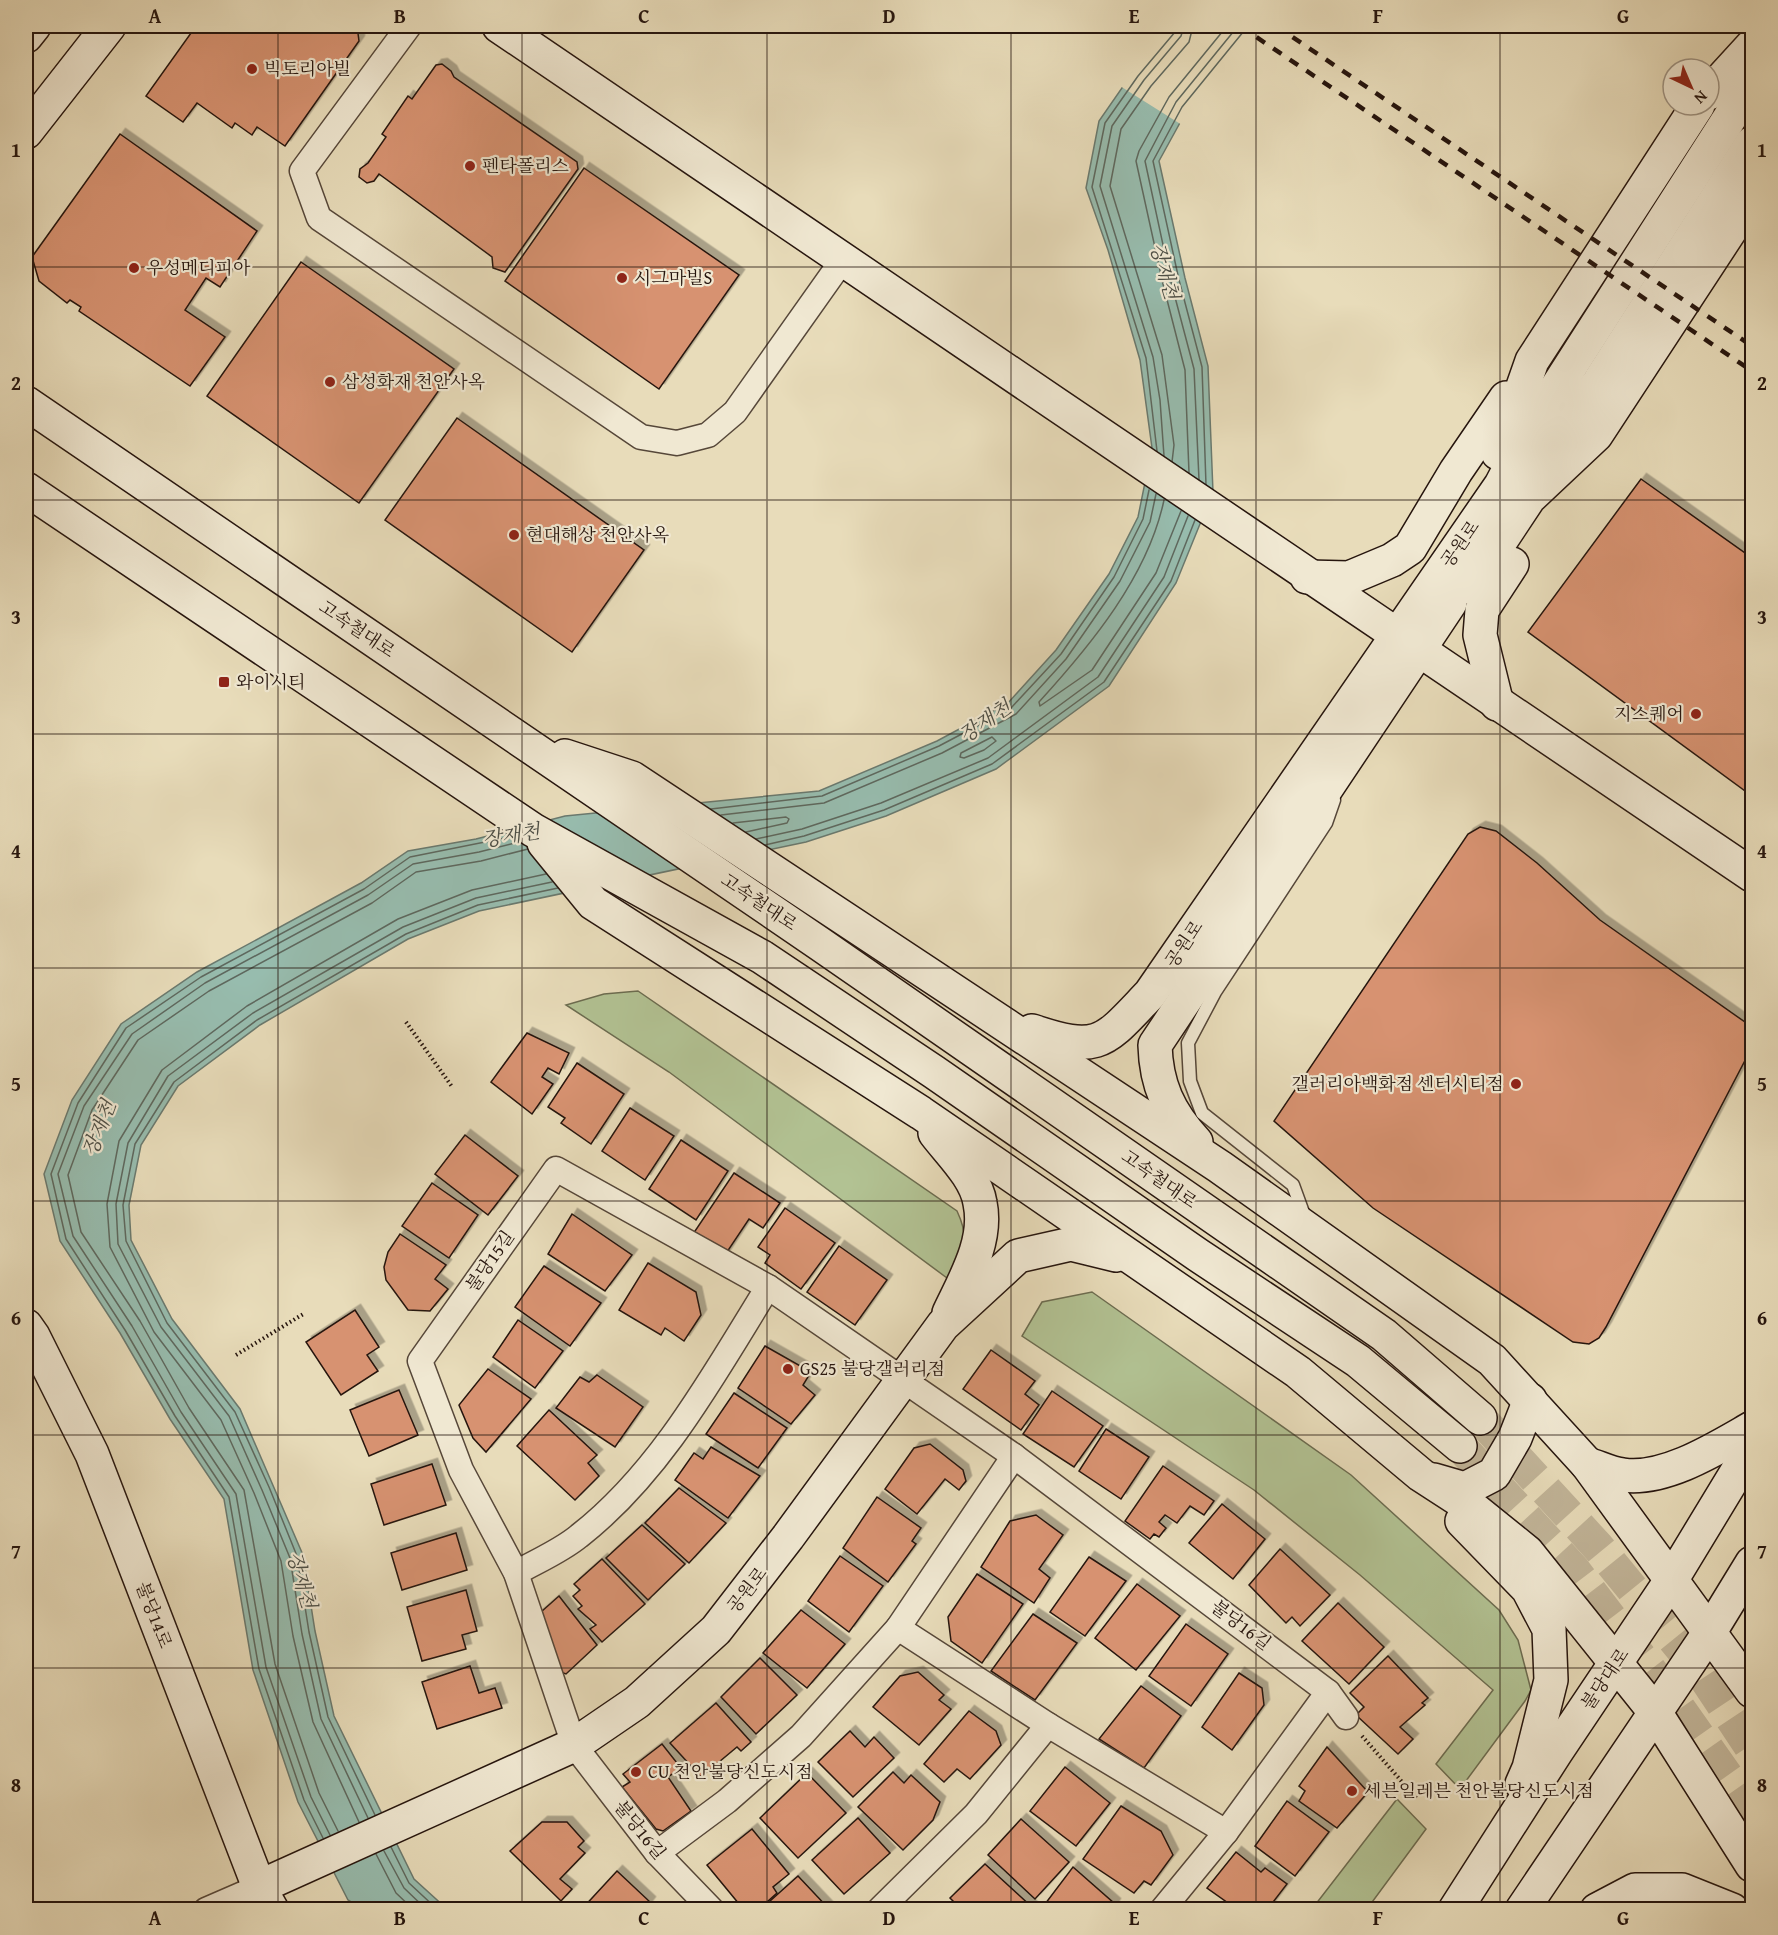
<svg xmlns="http://www.w3.org/2000/svg" width="1778" height="1935" font-family="'Gentium Book Plus','Noto Serif KR',serif">
	<defs>
		<filter id="shadow"><feDropShadow dx="5.5" dy="-5.5" stdDeviation="0" flood-color="#0004"/></filter>
	</defs>
	<rect width="100%" height="100%" fill="#e8dcba"/>
	<filter id="stains"><feTurbulence type="fractalNoise" baseFrequency=".00333" numOctaves="4"/><feColorMatrix values="0 0 0 0 .2 0 0 0 0 .09 0 0 0 0 .02 0 0 0 .5 -.17"/></filter>
	<radialGradient id="worn" r=".72"><stop offset=".6" stop-color="#630" stop-opacity="0"/><stop offset="1" stop-color="#630" stop-opacity=".3"/></radialGradient>
	<g fill="#b2c293" stroke="#6c6c50" stroke-width="1.5">
		<path d="M 638,991 L 957,1211 C 971,1241 964,1253 947,1278 L 669,1072 L 566,1005 L 604,994 Z"/>
		<polygon points="1092,1292 1351,1475 1499,1610 1518,1640 1531,1690 1525,1701 1460,1789 1436,1764 1493,1690 1360,1575 1254,1490 1022,1336 1042,1302"/>
		<polygon points="1397,1799 1426,1829 1367,1909 1312,1909"/>
	</g>
	<polygon fill="#97bcae" stroke="#6a796e" stroke-width="1.5" points="1133,72 1187,110 1159,161 1185,278 1208,366 1213,492 1176,583 1109,686 996,769 886,816 806,842 479,911 408,939 260,1025 178,1086 141,1145 129,1205 131,1240 172,1319 240,1409 303,1555 315,1631 334,1716 414,1879 447,1909 362,1909 348,1900 298,1802 253,1670 224,1499 170,1419 120,1333 60,1241 44,1174 72,1100 121,1024 197,972 361,883 408,851 476,839 565,816 819,791 937,741 1008,703 1056,650 1109,574 1138,517 1152,448 1140,360 1108,250 1086,188 1099,121"/>
	<polygon fill="#e8dcba" points="1169,26 1259,26 1189,112 1182,125 1120,86"/>
	<g fill="none" stroke-linecap="round" stroke-linejoin="round">
		<g stroke="#5e685e" stroke-width="1.5">
			<polyline points="1157,451 1146,358 1092,187 1105,123 1138,76 1175,32 1177,26"/>
			<polyline points="1164,456 1160,400 1153,357 1100,186 1112,126 1144,80 1181,36 1184,26"/>
			<polyline points="1172,462 1174,445 1162,355 1110,186 1121,129 1151,86 1189,42 1193,26"/>
			<polyline points="1189,473 1185,370 1163,284 1136,161 1139,151 1169,97 1227,26"/>
			<polyline points="1199,480 1194,369 1171,282 1145,161 1176,102 1238,26"/>
			<polyline points="1206,485 1202,367 1179,280 1153,161 1182,107 1248,26"/>
			<path d="M 1164,500 C 1148,576 1091,645 1039,702 L 1040,706 L 1092,670 L 1156,573 L 1181,511"/>
			<polygon points="992,737 996,741 984,750 964,758 960,757 961,753"/>
			<polyline points="711,809 822,796 939,746 1011,708 1061,654 1114,577 1143,519 1149,490"/>
			<polyline points="721,815 824,803 942,753 1016,714 1066,659 1120,581 1150,522 1156,494"/>
			<polyline points="733,823 786,817 789,819 787,823 746,832"/>
			<polyline points="756,839 802,829 881,803 988,758 1098,677 1164,577 1188,516"/>
			<polyline points="765,845 804,836 884,810 992,764 1104,682 1171,581 1195,520"/>
			<polyline points="375,1815 328,1717 309,1632 297,1556 269,1487 235,1412 167,1323 126,1241 123,1205 135,1144 174,1082 257,1020 406,934 478,905 558,888"/>
			<polyline points="368,1818 321,1719 302,1634 290,1558 262,1490 229,1416 161,1327 118,1244 116,1204 128,1143 168,1076 253,1013 403,927 476,898 552,882"/>
			<polyline points="359,1822 313,1722 293,1636 281,1561 254,1493 221,1420 154,1332 110,1247 107,1204 119,1141 162,1070 247,1006 398,919 472,890 546,874"/>
			<polyline points="338,1831 319,1793 275,1664 244,1490 189,1408 140,1321 81,1232 68,1175 92,1110 138,1040 209,991 372,903 416,872 481,861 528,849"/>
			<polyline points="330,1835 311,1797 266,1667 236,1494 181,1412 132,1326 73,1236 58,1174 84,1106 132,1034 205,983 368,895 413,864 479,852 519,842"/>
			<polyline points="323,1838 304,1800 259,1669 229,1497 175,1416 125,1330 66,1239 51,1174 78,1103 126,1028 201,977 364,889 410,857 510,837"/>
			<polyline points="391,1847 409,1883 438,1910"/>
			<polyline points="384,1851 404,1888 427,1910"/>
			<polyline points="376,1854 396,1893 414,1910"/>
		</g>
	</g>
	<g fill="#d79271" stroke="#26150e" stroke-width="1.5" filter="url(#shadow)">
		<polygon points="196,26 357,26 359,41 285,146 257,127 252,135 235,123 232,128 197,103 183,122 146,96"/>
		<polygon points="442,64 451,71 454,77 577,162 578,169 505,272 493,268 492,257 379,174 374,181 367,183 359,177 360,169 368,163 386,137 382,134 408,96 412,99 436,65"/>
		<polygon points="120,134 257,231 220,287 206,278 185,310 225,337 190,386 79,311 81,307 70,300 67,303 39,281 32,257"/>
		<polygon points="584,168 739,275 659,389 505,281"/>
		<polygon points="301,262 454,369 359,503 207,396"/>
		<polygon points="457,418 644,550 572,652 385,520"/>
		<polygon points="1641,479 1752,558 1752,796 1528,632"/>
		<polygon points="1480,827 1496,831 1537,863 1600,920 1752,1027 1752,1047 1606,1327 1599,1338 1589,1344 1573,1342 1373,1208 1274,1121 1468,834"/>
		<polygon points="527,1033 569,1053 559,1074 548,1068 542,1077 553,1084 532,1114 491,1082"/>
		<polygon points="577,1063 624,1094 591,1144 561,1123 565,1118 548,1107"/>
		<polygon points="630,1108 674,1136 645,1180 602,1151"/>
		<polygon points="465,1135 518,1176 488,1215 435,1174"/>
		<polygon points="681,1140 728,1171 696,1220 649,1189"/>
		<polygon points="734,1173 780,1203 763,1228 749,1219 723,1258 691,1237"/>
		<polygon points="432,1183 478,1215 449,1258 402,1226"/>
		<polygon points="785,1208 835,1243 801,1289 765,1263 770,1255 758,1247"/>
		<polygon points="572,1214 632,1255 605,1291 548,1254"/>
		<polygon points="400,1234 446,1265 435,1279 448,1289 430,1311 408,1310 386,1280 384,1267 388,1252"/>
		<polygon points="839,1246 887,1280 855,1325 807,1292"/>
		<polygon points="648,1263 696,1292 701,1315 684,1341 665,1328 661,1335 619,1310"/>
		<polygon points="544,1266 601,1303 570,1346 515,1307"/>
		<polygon points="355,1310 379,1347 367,1355 378,1371 341,1395 306,1342"/>
		<polygon points="518,1320 563,1351 535,1388 493,1357"/>
		<polygon points="765,1346 811,1372 803,1385 815,1395 791,1424 738,1388"/>
		<polygon points="991,1350 1035,1381 1025,1394 1039,1405 1021,1430 963,1389"/>
		<polygon points="488,1369 531,1399 486,1452 473,1438 459,1405"/>
		<polygon points="597,1375 643,1407 615,1447 556,1408 580,1377 589,1382"/>
		<polygon points="399,1390 418,1435 369,1456 350,1410"/>
		<polygon points="1052,1391 1103,1426 1074,1467 1023,1434"/>
		<polygon points="734,1393 787,1428 758,1468 706,1434"/>
		<polygon points="549,1410 597,1455 588,1463 599,1476 575,1500 517,1446"/>
		<polygon points="1106,1429 1149,1457 1121,1499 1079,1471"/>
		<polygon points="930,1444 963,1470 966,1481 959,1490 945,1479 917,1514 885,1489 914,1448"/>
		<polygon points="711,1447 760,1476 728,1518 675,1480 694,1453 703,1459"/>
		<polygon points="432,1464 446,1505 384,1525 371,1484"/>
		<polygon points="1163,1466 1214,1501 1204,1515 1190,1506 1177,1523 1165,1515 1159,1522 1166,1528 1159,1537 1154,1534 1150,1539 1125,1521"/>
		<polygon points="679,1488 726,1523 689,1563 645,1523"/>
		<polygon points="877,1497 921,1528 912,1541 916,1544 888,1582 843,1548"/>
		<polygon points="1222,1504 1265,1539 1233,1579 1189,1543"/>
		<polygon points="1036,1515 1063,1535 1039,1569 1050,1578 1034,1603 981,1567 1010,1521"/>
		<polygon points="642,1525 685,1564 648,1600 606,1558"/>
		<polygon points="456,1533 467,1570 402,1590 391,1553"/>
		<polygon points="1280,1549 1330,1595 1300,1626 1292,1617 1286,1623 1249,1585"/>
		<polygon points="840,1556 883,1586 849,1632 808,1601"/>
		<polygon points="1089,1557 1126,1581 1085,1636 1050,1612"/>
		<polygon points="602,1559 645,1604 602,1642 590,1629 596,1625 578,1609 582,1606 573,1596 580,1590 574,1584"/>
		<polygon points="977,1574 1023,1604 982,1663 951,1641 948,1617"/>
		<polygon points="1137,1584 1180,1616 1136,1670 1095,1638"/>
		<polygon points="466,1590 477,1631 462,1635 466,1649 422,1661 407,1607"/>
		<polygon points="559,1596 597,1645 566,1674 539,1664 532,1620"/>
		<polygon points="1338,1603 1384,1647 1349,1684 1302,1641"/>
		<polygon points="801,1610 845,1644 807,1688 763,1653"/>
		<polygon points="1033,1614 1077,1643 1035,1700 991,1671"/>
		<polygon points="1186,1624 1228,1654 1191,1706 1149,1676"/>
		<polygon points="1388,1656 1428,1698 1422,1703 1425,1705 1400,1727 1413,1739 1398,1754 1356,1715 1364,1707 1350,1693"/>
		<polygon points="760,1658 797,1695 756,1734 721,1697"/>
		<polygon points="470,1666 479,1693 495,1688 502,1708 437,1729 422,1682"/>
		<polygon points="918,1672 944,1695 939,1700 951,1709 919,1745 873,1707 900,1676"/>
		<polygon points="1239,1673 1262,1688 1264,1705 1232,1750 1202,1727"/>
		<polygon points="1141,1686 1181,1716 1144,1768 1099,1739"/>
		<polygon points="716,1703 751,1742 741,1751 737,1747 701,1777 670,1743"/>
		<polygon points="969,1711 996,1731 1001,1745 970,1779 957,1769 944,1782 924,1764"/>
		<polygon points="850,1731 865,1747 874,1737 894,1758 853,1797 818,1762"/>
		<polygon points="662,1744 681,1768 668,1777 691,1811 663,1831 656,1829 622,1787 630,1782 623,1774"/>
		<polygon points="1327,1747 1368,1792 1337,1828 1299,1801 1305,1791 1299,1786"/>
		<polygon points="1065,1767 1110,1803 1076,1846 1030,1811"/>
		<polygon points="893,1772 904,1783 911,1775 940,1802 933,1820 903,1850 858,1807"/>
		<polygon points="807,1773 846,1813 798,1858 760,1818"/>
		<polygon points="1287,1801 1329,1832 1295,1876 1255,1846"/>
		<polygon points="1121,1806 1161,1831 1173,1855 1151,1885 1144,1881 1134,1893 1083,1859"/>
		<polygon points="858,1818 890,1853 844,1894 812,1860"/>
		<polygon points="1021,1819 1069,1862 1035,1899 988,1855"/>
		<polygon points="542,1822 567,1822 584,1841 578,1847 585,1853 560,1879 572,1889 561,1901 510,1851"/>
		<polygon points="752,1829 789,1874 773,1887 777,1893 758,1910 744,1910 707,1865"/>
		<polygon points="1236,1852 1261,1872 1265,1868 1287,1884 1267,1910 1238,1910 1207,1888"/>
		<polygon points="985,1864 1033,1908 962,1910 950,1898"/>
		<polygon points="1073,1867 1115,1904 1111,1910 1042,1908"/>
		<polygon points="617,1871 650,1902 644,1910 581,1910"/>
		<polygon points="798,1876 830,1910 760,1910"/>
	</g>
	<g fill="none" stroke-linecap="round" stroke-linejoin="round">
		<g stroke="#c1b498" stroke-width="33" stroke-dasharray="33 16" stroke-linecap="butt">
			<polyline points="1480,1418 1598,1547 1703,1675 1752,1749"/>
			<polyline points="1460,1446 1574,1570 1676,1704 1752,1812"/>
		</g>
		<g stroke="#564739" stroke-width="15">
			<polyline id="lane" points="1305,1218 1293,1185 1202,1113 1190,1081 1188,1043 1215,992 1326,823 1334,800"/>
		</g>
		<g stroke="#564739" stroke-width="27">
			<g id="street">
				<polyline points="409,26 302,171 319,218 641,437 677,443 708,435 735,412 844,258"/>
				<polyline points="1014,1456 898,1628 1048,1725 1226,1832"/>
				<path d="M 516,1573 C 537,1561 561,1551 579,1536 C 661,1472 714,1374 768,1287"/>
				<polyline points="1328,1692 1346,1717"/>
				<polyline points="657,1853 727,1801 801,1736 898,1628"/>
				<polyline points="206,1910 259,1887"/>
				<polyline points="712,1910 657,1853 574,1745 516,1573 461,1470 420,1361 556,1169 768,1287 1014,1456 1328,1692 1226,1832 1162,1910"/>
				<polyline points="879,1910 976,1814 1048,1725"/>
			</g>
		</g>
		<g stroke="#26150e" stroke-width="36">
			<g id="secondary">
				<path d="M 499,26 C 917,308 1333,595 1752,875"/>
				<polyline points="26,36 34,26"/>
				<polyline points="1709,93 1752,46"/>
				<polyline points="26,132 109,26"/>
				<polyline points="26,403 820,944 1384,1335 1480,1418"/>
				<polyline points="1498,453 1505,438 1532,361 1698,105"/>
				<polyline points="26,489 533,830 762,957 934,1072 1198,1255 1358,1361 1460,1446"/>
				<polyline points="1514,497 1599,382 1752,143"/>
				<polyline points="1307,577 1349,578 1392,560 1410,548 1456,471 1506,398"/>
				<polyline points="1470,587 1529,498 1596,435 1752,197"/>
				<polyline points="1497,704 1480,635 1482,610 1512,564"/>
				<polyline points="565,756 632,778 1220,1167 1492,1360 1587,1464 1752,1691"/>
				<polyline points="544,843 593,903 921,1113 1298,1372 1421,1475 1475,1510 1527,1552 1655,1712 1752,1865"/>
				<path d="M 1032,1031 C 1100,1054 1104,1042 1150,994 L 1501,485 L 1532,426 L 1752,83"/>
				<path d="M 935,1133 C 950,1153 976,1177 980,1203 C 988,1241 965,1279 949,1313"/>
				<path d="M 1196,1142 C 1169,1113 1156,1085 1155,1045 L 1450,603 L 1453,585 L 1473,557"/>
				<polyline points="26,1326 33,1336 92,1454 259,1887 272,1910"/>
				<path d="M 1587,1464 C 1598,1467 1611,1474 1623,1475 C 1665,1481 1717,1448 1752,1428"/>
				<polyline points="1434,1480 1465,1489 1494,1474 1515,1438 1530,1400"/>
				<polyline points="1462,1521 1528,1589 1549,1629 1551,1680 1529,1768 1522,1784"/>
				<polyline points="259,1887 574,1745 637,1702 716,1630 788,1537 943,1325 1018,1256 1071,1244 1116,1255"/>
				<polyline points="1455,1910 1556,1752 1672,1579 1752,1447"/>
				<polyline points="1522,1910 1711,1630 1752,1563"/>
				<polyline points="1597,1910 1635,1890 1682,1890 1732,1910"/>
			</g>
		</g>
		<g stroke="#26150e" stroke-width="4" stroke-dasharray="1.5 3" stroke-linecap="butt">
			<polyline points="406,1022 453,1088"/>
			<polyline points="236,1355 305,1313"/>
			<polyline points="1362,1736 1417,1799"/>
		</g>
		<use href="#lane" stroke="#f0e8d2" stroke-width="12"/>
		<use href="#street" stroke="#f0e8d2" stroke-width="24"/>
		<use href="#secondary" stroke="#f0e8d2" stroke-width="33"/>
		<g stroke="#26150e" stroke-width="4.5" stroke-dasharray="10 10" stroke-linecap="butt">
			<polyline points="1240,26 1752,371"/>
			<polyline points="1276,26 1752,346"/>
		</g>
	</g>
	<path fill="none" stroke="#26150e" stroke-width="1.5" stroke-opacity="0.55" d="M 278,26 L 278,1910M 522,26 L 522,1910M 767,26 L 767,1910M 1011,26 L 1011,1910M 1256,26 L 1256,1910M 1500,26 L 1500,1910M 26,267 L 1752,267M 26,500 L 1752,500M 26,734 L 1752,734M 26,968 L 1752,968M 26,1201 L 1752,1201M 26,1435 L 1752,1435M 26,1668 L 1752,1668"/>
	<g fill="#8f2418" stroke="#f0e8d2" stroke-width="2">
		<circle cx="252" cy="69" r="6"/>
		<circle cx="470" cy="166" r="6"/>
		<circle cx="134" cy="268" r="6"/>
		<circle cx="622" cy="278" r="6"/>
		<circle cx="330" cy="382" r="6"/>
		<circle cx="514" cy="535" r="6"/>
		<rect x="218" y="676" width="12" height="12" rx="3"/>
		<circle cx="1696" cy="714" r="6"/>
		<circle cx="1516" cy="1084" r="6"/>
		<circle cx="788" cy="1369" r="6"/>
		<circle cx="636" cy="1772" r="6"/>
		<circle cx="1352" cy="1791" r="6"/>
	</g>
	<g text-anchor="middle" stroke-width="4.5" stroke-linejoin="round" paint-order="stroke">
		<g font-size="18" fill="#26150e" stroke="#f0e8d2" text-anchor="start">
			<text x="264" y="75">빅토리아빌</text>
			<text x="482" y="172">펜타폴리스</text>
			<text x="146" y="274">우성메디피아</text>
			<text x="634" y="284">시그마빌S</text>
			<text x="342" y="388">삼성화재 천안사옥</text>
			<text x="526" y="541">현대해상 천안사옥</text>
			<text x="236" y="688">와이시티</text>
			<text x="1684" y="720" text-anchor="end">지스퀘어</text>
			<text x="1504" y="1090" text-anchor="end">갤러리아백화점 센터시티점</text>
			<text x="800" y="1375">GS25 불당갤러리점</text>
			<text x="648" y="1778">CU 천안불당신도시점</text>
			<text x="1364" y="1797">세븐일레븐 천안불당신도시점</text>
		</g>
		<g font-size="18" fill="#26150e" stroke="#f0e8d2">
			<text transform="translate(1460 544) rotate(-55)" y="6">공원로</text>
			<text transform="translate(357 629) rotate(34)" y="6">고속철대로</text>
			<text transform="translate(759 902) rotate(34)" y="6">고속철대로</text>
			<text transform="translate(1184 944) rotate(-56)" y="6">공원로</text>
			<text transform="translate(1159 1179) rotate(35)" y="6">고속철대로</text>
			<text transform="translate(490 1261) rotate(-55)" y="6">불당15길</text>
			<text transform="translate(747 1590) rotate(-52)" y="6">공원로</text>
			<text transform="translate(154 1615) rotate(69)" y="6">불당14로</text>
			<text transform="translate(1241 1625) rotate(37)" y="6">불당16길</text>
			<text transform="translate(1605 1679) rotate(-56)" y="6">불당대로</text>
			<text transform="translate(640 1830) rotate(51)" y="6">불당16길</text>
		</g>
		<g font-size="20" font-style="italic" fill="#4e4f46" stroke="#f0e8d2">
			<text transform="translate(1165 271) rotate(74)" y="7">장재천</text>
			<text transform="translate(985 721) rotate(-35)" y="7">장재천</text>
			<text transform="translate(511 835) rotate(-9)" y="7">장재천</text>
			<text transform="translate(99 1128) rotate(-69)" y="7">장재천</text>
			<text transform="translate(302 1580) rotate(74)" y="7">장재천</text>
		</g>
	</g>
	<rect width="1778" height="1935" fill="none" stroke="#e8dcba" stroke-width="66"/>
	<g transform="translate(1691 87) rotate(136)"><circle r="28" fill="#f0e8d2" stroke="#9f9484" stroke-width="1.5"/>
	<path d="M0-4.5L10 22L0 15L-10 22Z" fill="#8f2418"/>
	<text y="-9" font-size="16" font-weight="bold" text-anchor="middle" fill="#26150e">N</text>
	</g>
	<rect x="33" y="33" width="1712" height="1869" fill="none" stroke="#26150e" stroke-width="2"/>
	<g font-size="20" text-anchor="middle" font-weight="bold" fill="#26150e">
		<text x="155" y="23">A</text>
		<text x="400" y="23">B</text>
		<text x="644" y="23">C</text>
		<text x="889" y="23">D</text>
		<text x="1134" y="23">E</text>
		<text x="1378" y="23">F</text>
		<text x="1623" y="23">G</text>
		<text x="16" y="157">1</text>
		<text x="1762" y="157">1</text>
		<text x="16" y="390">2</text>
		<text x="1762" y="390">2</text>
		<text x="16" y="624">3</text>
		<text x="1762" y="624">3</text>
		<text x="16" y="858">4</text>
		<text x="1762" y="858">4</text>
		<text x="16" y="1091">5</text>
		<text x="1762" y="1091">5</text>
		<text x="16" y="1325">6</text>
		<text x="1762" y="1325">6</text>
		<text x="16" y="1558">7</text>
		<text x="1762" y="1558">7</text>
		<text x="16" y="1792">8</text>
		<text x="1762" y="1792">8</text>
		<text x="155" y="1925">A</text>
		<text x="400" y="1925">B</text>
		<text x="644" y="1925">C</text>
		<text x="889" y="1925">D</text>
		<text x="1134" y="1925">E</text>
		<text x="1378" y="1925">F</text>
		<text x="1623" y="1925">G</text>
	</g>
	<rect width="100%" height="100%" filter="url(#stains)"/>
	<rect width="100%" height="100%" fill="url(#worn)"/>
</svg>
